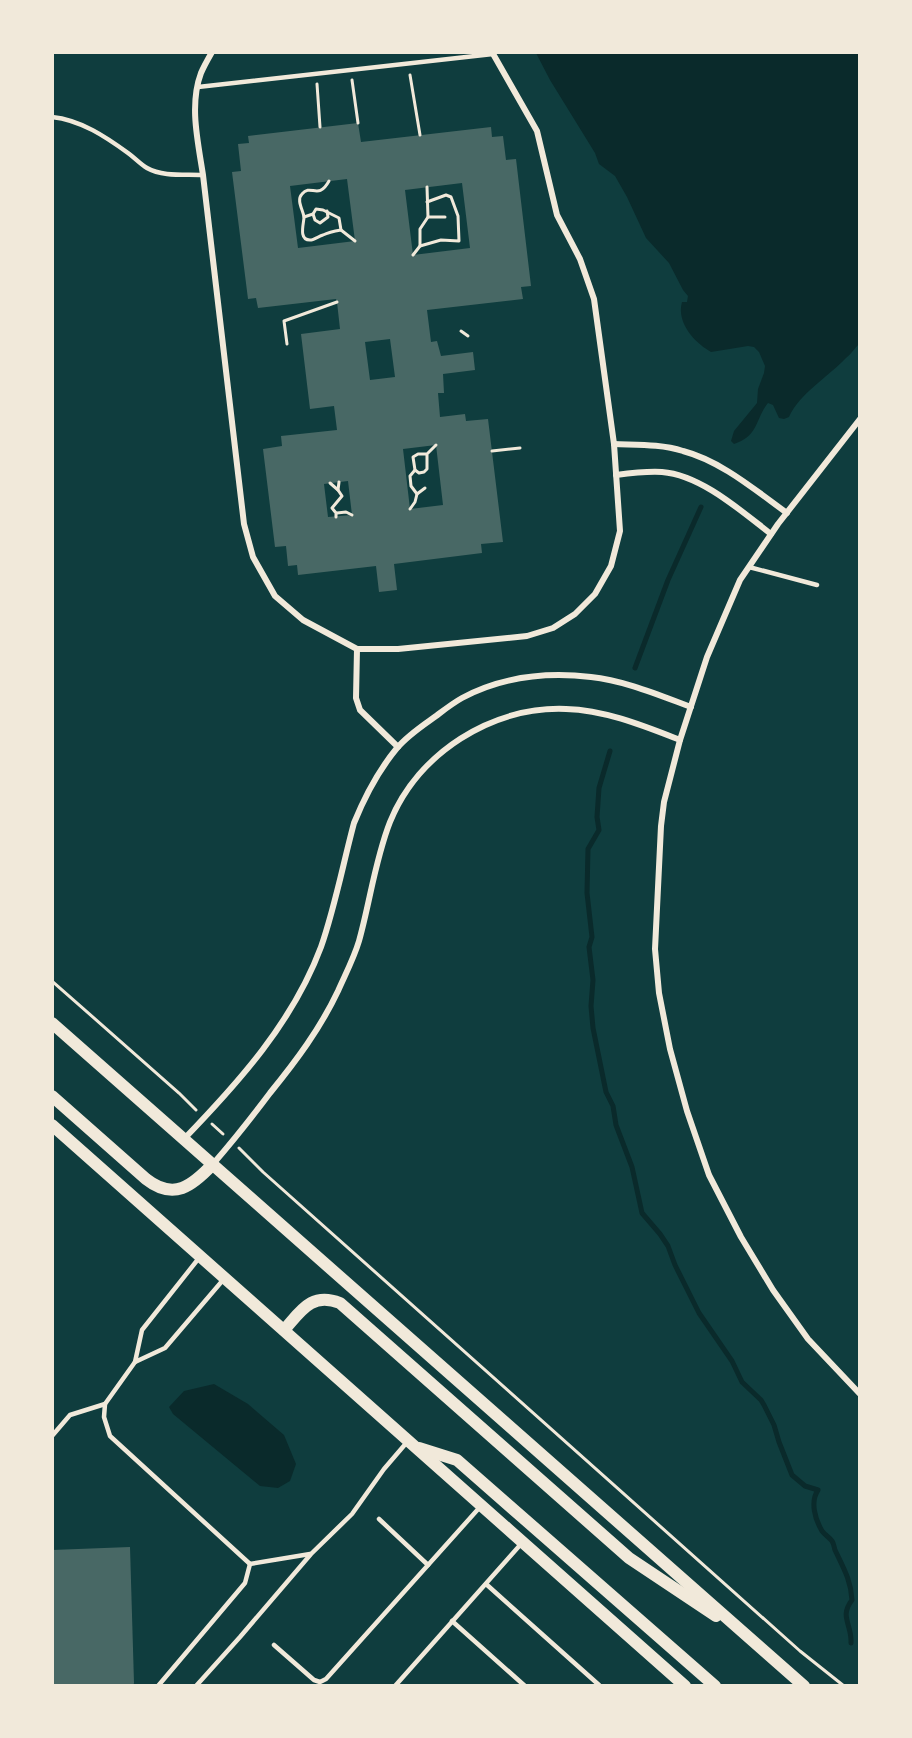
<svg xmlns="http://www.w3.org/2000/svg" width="912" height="1738" font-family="Overpass,sans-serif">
	<rect width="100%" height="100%" fill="#0f3d3e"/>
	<g fill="#0a2a2b">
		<path d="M 536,53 L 859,53 L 859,344 C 855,348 851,354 846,358 C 828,377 800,393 789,417 L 784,419 L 779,418 L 773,405 L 768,403 C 755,419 759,436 734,444 L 731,441 L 734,431 L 757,403 L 758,389 L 764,373 L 765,366 L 759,352 L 754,347 L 748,346 L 711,352 C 695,343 676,323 682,302 L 687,302 L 688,296 L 683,290 L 669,263 L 646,238 L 627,197 L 615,176 L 599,164 L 595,153 L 550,80 Z"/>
		<polygon points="214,1384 248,1404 284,1435 296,1464 290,1481 278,1488 260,1486 173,1414 169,1407 184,1391"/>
	</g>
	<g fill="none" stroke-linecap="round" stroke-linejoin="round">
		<g stroke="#0a2a2b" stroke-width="5">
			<polyline points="635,668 668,580 701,507"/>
			<path d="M 610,751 L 599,788 L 597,817 L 599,830 L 588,849 L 587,893 L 592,937 L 589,947 L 593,980 L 591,1006 L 593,1028 L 606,1092 L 613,1106 L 616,1125 L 632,1167 L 642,1213 L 660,1234 L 668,1246 L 675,1265 L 699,1313 L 732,1361 L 742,1382 L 761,1400 L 764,1405 L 774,1425 L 779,1442 L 792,1475 L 805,1486 L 818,1490 C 810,1502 815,1519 822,1531 C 825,1535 829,1537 832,1541 C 834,1544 834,1547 835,1550 C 843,1567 851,1580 852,1600 C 839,1617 852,1624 851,1643"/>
		</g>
	</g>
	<g fill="#486865" fill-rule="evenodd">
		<path d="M 358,123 L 361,142 L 491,127 L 492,137 L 503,136 L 506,160 L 516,159 L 531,286 L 521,287 L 523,299 L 427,310 L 431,342 L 437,341 L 441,356 L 473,352 L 475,370 L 443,374 L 444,393 L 438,393 L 440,417 L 465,414 L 466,421 L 488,419 L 503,542 L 481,544 L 482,553 L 394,564 L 397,590 L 379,592 L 376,566 L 298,575 L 297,565 L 288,566 L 286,546 L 275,547 L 263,449 L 282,446 L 281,436 L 337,430 L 334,406 L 310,409 L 301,334 L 340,329 L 337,302 L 336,299 L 258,308 L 256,298 L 248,299 L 232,172 L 241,171 L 238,144 L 249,143 L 248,136 ZM 347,179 L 355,241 L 298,248 L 290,186 ZM 462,183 L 470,248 L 413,255 L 405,190 ZM 390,339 L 395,377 L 370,380 L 365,342 ZM 436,445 L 443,505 L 410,509 L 403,449 ZM 348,481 L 352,515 L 328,517 L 324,484 Z"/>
		<polygon points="130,1547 134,1683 133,1686 52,1686 52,1550"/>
	</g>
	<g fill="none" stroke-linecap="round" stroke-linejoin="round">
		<g stroke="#f1e9da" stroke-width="3">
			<polyline points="410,75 420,135"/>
			<polyline points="352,80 358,123"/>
			<polyline points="317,84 320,127"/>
			<path d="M 329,181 C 318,201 311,183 302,194 C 296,200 303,210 304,217 C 304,223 298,240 310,240 C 314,240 319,236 323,235 C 329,232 335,231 341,230 L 355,241"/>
			<polyline points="313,214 315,220 320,223 328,217 327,211"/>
			<polyline points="304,217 313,214 316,209 323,210 339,218 341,230"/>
			<polyline points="428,217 445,217"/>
			<polyline points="420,246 441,240 459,241 458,216 451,197 446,195 427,202"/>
			<polyline points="413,255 420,246 420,229 428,217 427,187"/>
			<polyline points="461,331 468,336"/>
			<polyline points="287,344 284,321 337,302"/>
			<polyline points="492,451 520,448"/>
			<polyline points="427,454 427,469 424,472 419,473 415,470 413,457 418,454 427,454 436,445"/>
			<polyline points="415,470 410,476 411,486 417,494 425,488"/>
			<polyline points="330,483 338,490"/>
			<polyline points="410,509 415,502 417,494"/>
			<polyline points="337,513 346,512 352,515"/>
			<polyline points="336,517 336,513 332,508 342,496 338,490 339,482"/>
			<polyline points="52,981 179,1093 196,1110"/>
			<polyline points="212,1124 223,1134"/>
			<polyline points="239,1148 263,1172 800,1651 844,1686"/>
		</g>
		<g stroke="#f1e9da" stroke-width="4.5">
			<polyline points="198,87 493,54"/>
			<path d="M 52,117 C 81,120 106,137 128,153 C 135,158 140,164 147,168 C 163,177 185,174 203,175"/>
			<polyline points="749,567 817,585"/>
			<polyline points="199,1258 142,1330 135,1362 165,1348 223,1280"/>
			<polyline points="135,1362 105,1404 104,1417 110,1436 250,1564"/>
			<polyline points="52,1436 70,1415 105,1404"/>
			<polyline points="379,1519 428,1565"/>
			<polyline points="250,1564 310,1554"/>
			<polyline points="486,1584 599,1685"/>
			<polyline points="452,1621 525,1686"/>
			<polyline points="274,1645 314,1680 320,1682 326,1679 480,1507"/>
			<polyline points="158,1686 245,1583 250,1564"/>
			<polyline points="196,1686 240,1637 311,1554 352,1514 384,1469 408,1441"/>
			<polyline points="395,1686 521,1544"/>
		</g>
		<g stroke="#f1e9da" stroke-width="6">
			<path d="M 212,52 C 208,59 204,66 201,73 C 189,105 198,142 203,175 L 244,524 L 253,557 L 275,596 L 303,620 L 357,649 L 356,698 L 360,710 L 398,747"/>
			<polyline points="860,419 778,524 740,580 707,657 680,740 664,802 661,826 655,949 659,993 670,1049 687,1111 709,1175 741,1237 773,1290 808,1339 860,1394"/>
			<path d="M 614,444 C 637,445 661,444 683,451 C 721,461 755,490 787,513"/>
			<path d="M 616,475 C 631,473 647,471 662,472 C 701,475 741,511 771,534"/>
			<polyline points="357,649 398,649 527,636 553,628 575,614 595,594 611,566 620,531 614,444 594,299 580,259 557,215 537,131 492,52"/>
			<path d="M 184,1139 C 239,1082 293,1022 321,947 C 335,907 343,864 354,823 C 365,796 378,771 397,748 C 408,735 422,726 436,716 C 444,710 453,703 462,698 C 501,677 547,672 591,677 C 623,680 661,696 691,707"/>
			<path d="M 213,1164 C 233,1141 252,1117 270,1093 C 296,1061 320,1029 338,991 C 345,975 354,958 359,941 C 370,902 375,860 390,822 C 418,753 492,706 566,709 C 605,710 644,726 680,740"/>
		</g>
		<g stroke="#f1e9da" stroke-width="12">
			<polyline points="52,1023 804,1686"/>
			<path d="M 52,1096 L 146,1179 C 174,1201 192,1186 213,1164"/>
			<polyline points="52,1125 685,1686"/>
			<path d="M 284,1330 C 301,1311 311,1292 340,1303 L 629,1558 L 716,1616"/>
			<polyline points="419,1448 457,1460 715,1686"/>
		</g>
	</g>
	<rect width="912" height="1738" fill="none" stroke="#f1e9da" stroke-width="108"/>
</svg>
